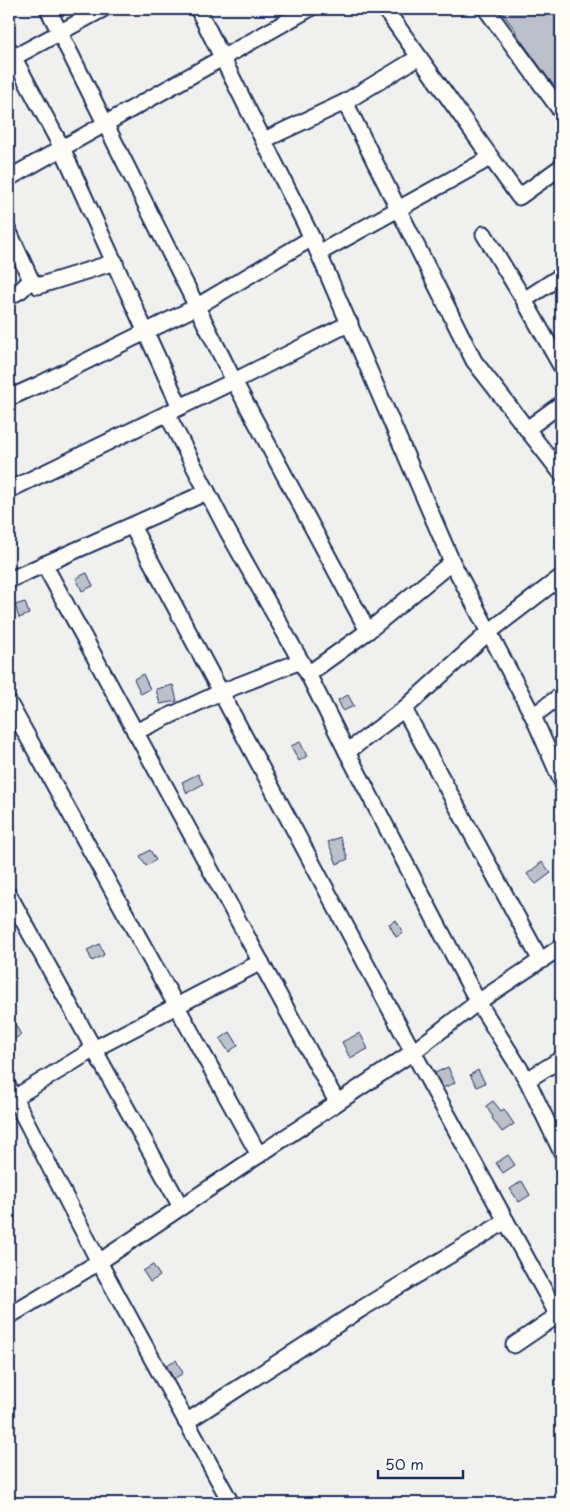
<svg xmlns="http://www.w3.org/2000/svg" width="570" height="1512" font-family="'Playpen Sans',sans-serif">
	<rect width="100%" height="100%" fill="#f0f0ee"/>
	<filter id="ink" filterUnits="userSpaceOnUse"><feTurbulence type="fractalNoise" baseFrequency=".02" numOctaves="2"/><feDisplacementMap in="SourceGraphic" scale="10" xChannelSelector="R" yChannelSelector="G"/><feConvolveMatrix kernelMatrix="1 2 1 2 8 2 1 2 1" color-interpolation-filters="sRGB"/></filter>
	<g filter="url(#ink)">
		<g fill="#bbc0ca" stroke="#1b2f5e">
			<polygon points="499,9 561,9 561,96 515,32 516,31"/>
			<polygon points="87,573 93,586 82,591 76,578"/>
			<polygon points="25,602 29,614 19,618 15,605"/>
			<polygon points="143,674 150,689 141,694 134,679"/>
			<polygon points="173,685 177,701 160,704 156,689"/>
			<polygon points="348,695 354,706 343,711 338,700"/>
			<polygon points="300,742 307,756 299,761 291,746"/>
			<polygon points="198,774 203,784 187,793 182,782"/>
			<polygon points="340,837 348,859 337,864 328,842"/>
			<polygon points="150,850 156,860 146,866 140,856"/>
			<polygon points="542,862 551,873 536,884 527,874"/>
			<polygon points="396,920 403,933 396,937 389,924"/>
			<polygon points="100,944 104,955 92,961 87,950"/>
			<polygon points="9,1013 21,1035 9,1042"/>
			<polygon points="230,1032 238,1045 229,1052 220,1039"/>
			<polygon points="360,1033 368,1049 350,1058 342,1042"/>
			<polygon points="448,1067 455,1083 443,1088 435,1073"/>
			<polygon points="478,1070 485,1083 477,1087 470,1075"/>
			<polygon points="493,1101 501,1111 504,1109 514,1124 502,1132 492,1118 493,1117 486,1106"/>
			<polygon points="508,1155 515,1165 503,1173 496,1163"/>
			<polygon points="522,1181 530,1195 519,1202 510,1189"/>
			<polygon points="153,1265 160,1276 150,1282 143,1271"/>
			<polygon points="176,1360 183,1373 174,1379 166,1365"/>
		</g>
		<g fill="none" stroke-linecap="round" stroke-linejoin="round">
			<g stroke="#1b2f5e" stroke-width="19">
				<g id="minor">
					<polyline points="48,9 234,381 368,631"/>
					<polyline points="198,9 312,238 452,562 533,716 561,780"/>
					<polyline points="385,9 519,197 561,167"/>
					<polyline points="486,9 561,111"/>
					<polyline points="9,49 62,148 180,407"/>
					<polyline points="9,60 103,9"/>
					<polyline points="345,102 474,361 561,473"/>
					<polyline points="264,140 345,102 419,57"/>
					<polyline points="9,178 309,9"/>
					<polyline points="9,232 31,280"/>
					<polyline points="484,234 524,300 561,366"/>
					<polyline points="319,253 490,158"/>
					<polyline points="9,297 21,290 31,280 38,286 115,262"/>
					<polyline points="524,300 561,276"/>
					<polyline points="9,398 38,385 196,307 312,238"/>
					<polyline points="167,414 227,530 308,674 347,752 478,1002 527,1080 561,1151"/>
					<polyline points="527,429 561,404"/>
					<polyline points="9,490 234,381 350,323"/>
					<polyline points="132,526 413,1052 561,1321"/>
					<polyline points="44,564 337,1102"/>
					<polyline points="9,580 207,492"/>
					<polyline points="308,674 368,631 452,562"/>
					<polyline points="9,703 259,1155"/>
					<polyline points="404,709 541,961"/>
					<polyline points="533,716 561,695"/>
					<polyline points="135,732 221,692 301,661"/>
					<polyline points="347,752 404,709 489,632 561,577"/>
					<polyline points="9,895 181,1207"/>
					<polyline points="527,1080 561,1059"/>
					<polyline points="9,1088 99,1262 231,1503"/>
					<polyline points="9,1101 94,1049 261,962"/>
					<polyline points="9,1316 99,1262 413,1052 478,1002 561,947"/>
					<polyline points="514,1345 561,1313"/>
					<polyline points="186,1422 361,1309 506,1221"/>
				</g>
			</g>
			<use href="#minor" stroke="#fdfcf7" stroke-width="15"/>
		</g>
	</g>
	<rect width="570" height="1512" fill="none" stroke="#fdfcf7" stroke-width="30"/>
	<rect x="15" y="15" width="540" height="1482" fill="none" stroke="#1b2f5e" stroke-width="2" filter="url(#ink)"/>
	<path d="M378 1470v8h85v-8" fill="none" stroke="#1b2f5e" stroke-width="2.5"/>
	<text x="385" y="1470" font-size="15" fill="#1b2f5e" stroke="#fdfcf7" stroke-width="4" paint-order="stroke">50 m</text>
</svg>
